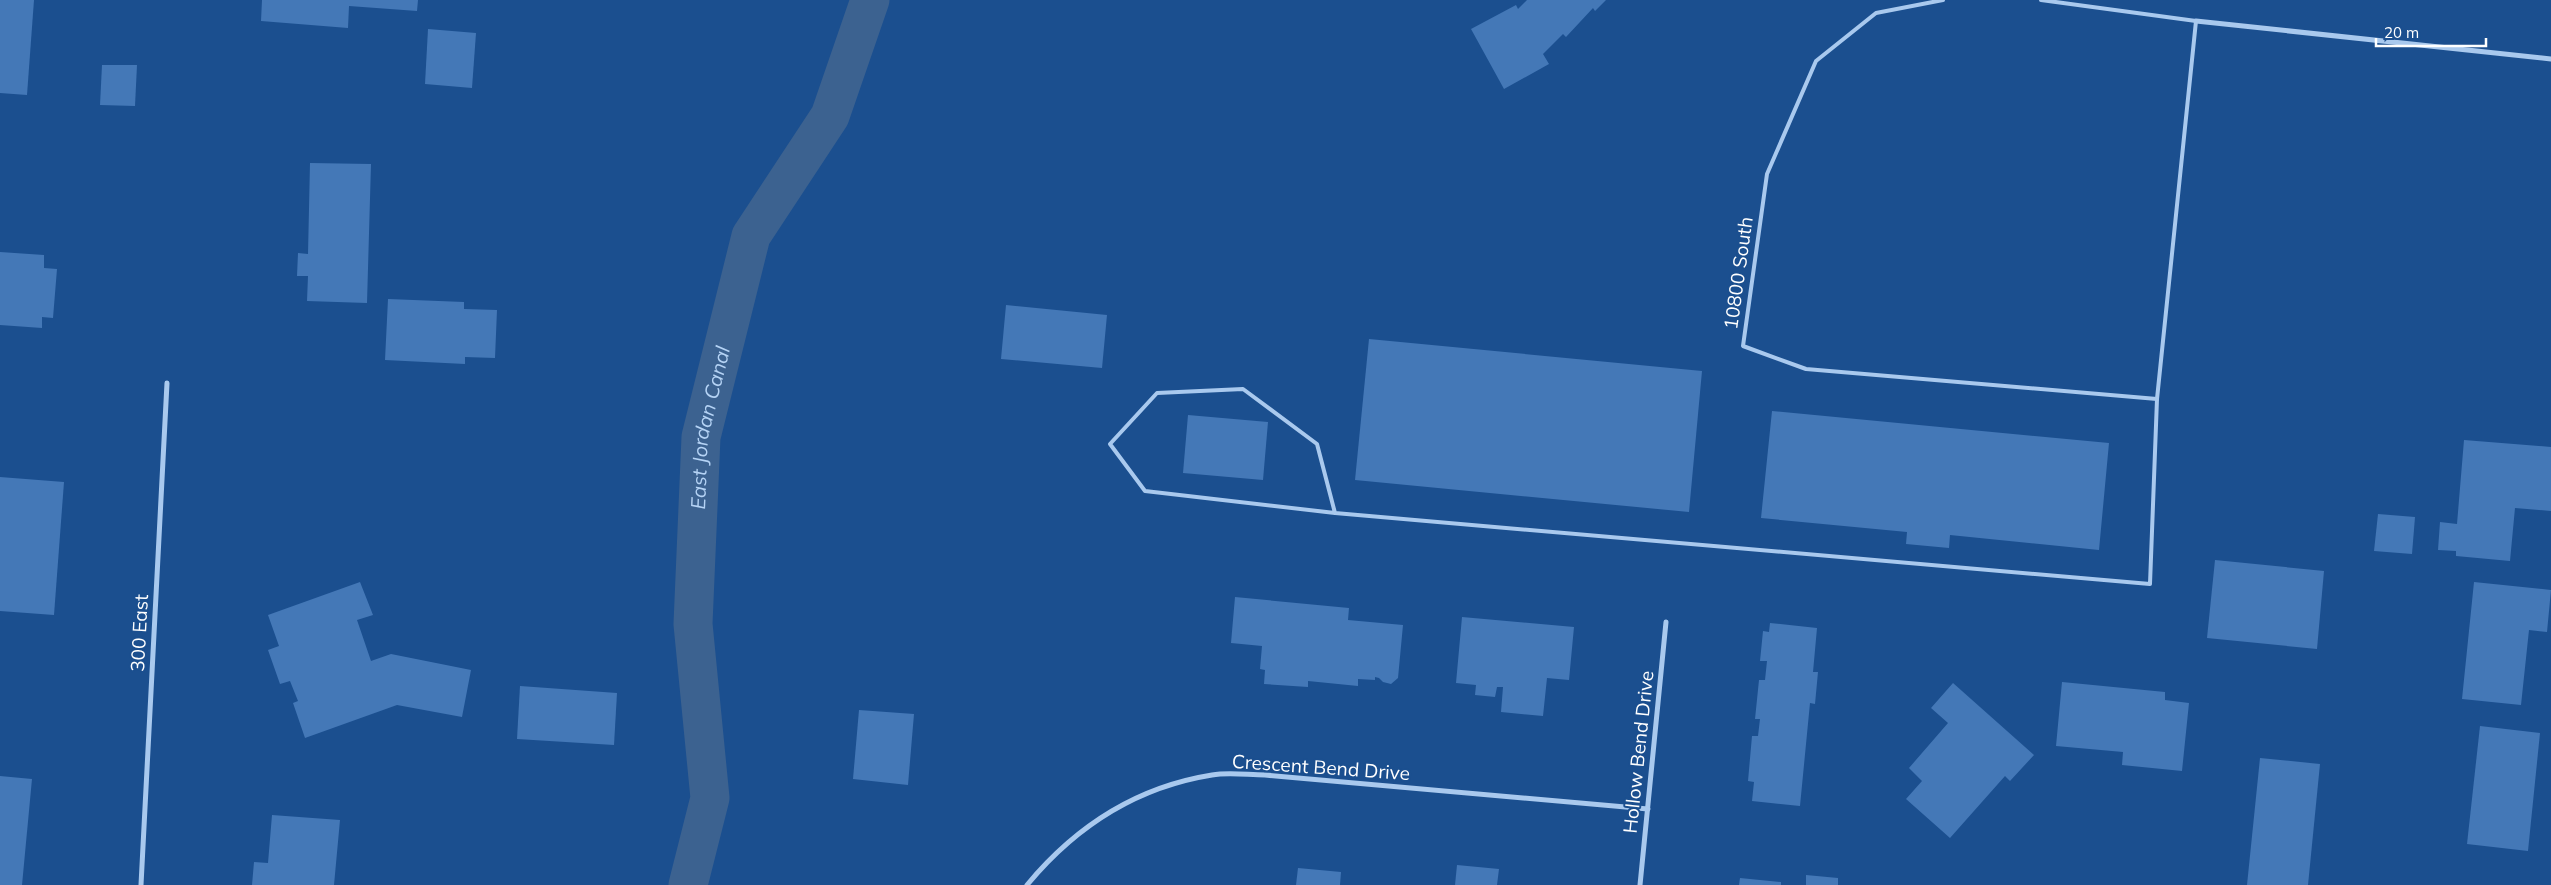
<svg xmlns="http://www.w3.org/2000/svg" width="2551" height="885" font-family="Mulish,sans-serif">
	<rect width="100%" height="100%" fill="#1b4f8f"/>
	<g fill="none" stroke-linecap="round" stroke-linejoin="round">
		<path stroke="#3c6290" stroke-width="39" id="s1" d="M 688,885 L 710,798 L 693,624 L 701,437 L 751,236 L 830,116 L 870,0"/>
	</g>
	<g fill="#4478b7">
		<polygon points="0,0 34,0 27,95 0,93"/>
		<polygon points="262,0 418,0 417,11 349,6 348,28 261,21"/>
		<polygon points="1527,0 1606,0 1595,11 1593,8 1566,37 1563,34 1543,54 1549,64 1504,89 1471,29 1516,5 1518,9"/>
		<polygon points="428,29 476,33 472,88 425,84"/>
		<polygon points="102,65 137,65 135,106 100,105"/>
		<polygon points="310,163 371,164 367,303 307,301 308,276 297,276 298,253 308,254"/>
		<polygon points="0,252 44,255 44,268 57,269 53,318 42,317 42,328 0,325"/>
		<polygon points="388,299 464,302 464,309 497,310 495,358 465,357 465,364 385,360"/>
		<polygon points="1006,305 1107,315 1102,368 1001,359"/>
		<polygon points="1369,339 1702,371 1689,512 1355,480"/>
		<polygon points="1772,411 2109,443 2099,550 1950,535 1949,548 1906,544 1907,532 1761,518"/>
		<polygon points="1188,415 1268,422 1263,480 1183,473"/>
		<polygon points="2464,440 2551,447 2551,511 2515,508 2510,561 2456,556 2456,551 2438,550 2440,522 2457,524"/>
		<polygon points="0,477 64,482 54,615 0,611"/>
		<polygon points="2378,514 2415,517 2412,554 2374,551"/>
		<polygon points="2215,560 2324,571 2317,649 2207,638"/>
		<polygon points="360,582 373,615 357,620 371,661 391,654 471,670 462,717 397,705 305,738 293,703 298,701 290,681 280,684 268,650 279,646 268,615"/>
		<polygon points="2474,582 2551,590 2547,632 2529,630 2521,705 2462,699"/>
		<polygon points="1235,597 1349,608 1348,620 1403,625 1398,678 1391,684 1383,682 1379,678 1375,677 1375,680 1358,679 1358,686 1308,681 1308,687 1264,684 1265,670 1260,669 1262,646 1231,643"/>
		<polygon points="1462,617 1574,627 1569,680 1547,678 1543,716 1501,712 1503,687 1497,687 1495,697 1475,695 1476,685 1456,683"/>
		<polygon points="1770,623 1817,628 1813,672 1818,672 1815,704 1810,703 1800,806 1752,801 1754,782 1748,781 1752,736 1758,736 1760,719 1755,719 1759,680 1765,680 1767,661 1760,661 1763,631 1769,632"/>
		<polygon points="2062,682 2165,692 2165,700 2189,703 2182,771 2122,765 2123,752 2056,746"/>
		<polygon points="1953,683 2034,755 2010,781 2005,776 1950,838 1906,799 1922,781 1909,768 1948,723 1931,708"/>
		<polygon points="520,686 617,693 614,745 517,739"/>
		<polygon points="859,710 914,714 908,785 853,779"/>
		<polygon points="2480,726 2540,733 2528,851 2467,844"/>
		<polygon points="2260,758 2320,764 2308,885 2247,885"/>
		<polygon points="0,776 32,779 22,885 0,885"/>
		<polygon points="272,815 340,820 334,885 252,885 254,862 268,863"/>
		<polygon points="1457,865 1499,869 1497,885 1455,885"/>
		<polygon points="1298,868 1341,872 1340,885 1296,885"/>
		<polygon points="1806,875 1838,878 1838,885 1806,885"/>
		<polygon points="1740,878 1781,882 1781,885 1739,885"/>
	</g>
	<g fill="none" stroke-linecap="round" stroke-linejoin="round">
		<g stroke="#a9c9ee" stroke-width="4">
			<polyline points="1943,0 1876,13 1816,61 1767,174 1743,346 1806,369 2157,399"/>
			<polyline points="1335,513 1317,444 1243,389 1157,393 1110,444 1145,491 1335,513 2150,584 2157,399 2196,21 2041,0"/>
		</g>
		<g stroke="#a9c9ee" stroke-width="5">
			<polyline points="2196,21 2551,59"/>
			<polyline points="141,885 167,383"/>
			<path d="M 1027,885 C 1075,827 1137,787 1212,775 C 1229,772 1248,775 1265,775 L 1648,809"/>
			<polyline points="1640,885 1666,622"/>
		</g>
	</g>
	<g text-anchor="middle" stroke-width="4" stroke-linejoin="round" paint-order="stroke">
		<g font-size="19" fill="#fff" stroke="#1b4f8f">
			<text transform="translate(1738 273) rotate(-82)" y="7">10800 South</text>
			<text transform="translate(139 633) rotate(-87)" y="7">300 East</text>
			<text transform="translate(1638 752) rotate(-84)" y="7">Hollow Bend Drive</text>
			<text transform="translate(1321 767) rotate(4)" y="7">Crescent Bend Drive</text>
		</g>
		<g font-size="20" font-style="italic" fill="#b5d3f5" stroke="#1b4f8f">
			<text dy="7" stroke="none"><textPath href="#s1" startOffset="462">East Jordan Canal</textPath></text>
		</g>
	</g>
	<path d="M2376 38v8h110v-8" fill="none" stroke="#ffffff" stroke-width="2.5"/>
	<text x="2384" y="38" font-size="15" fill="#ffffff" stroke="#1b4f8f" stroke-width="4" paint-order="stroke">20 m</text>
</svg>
